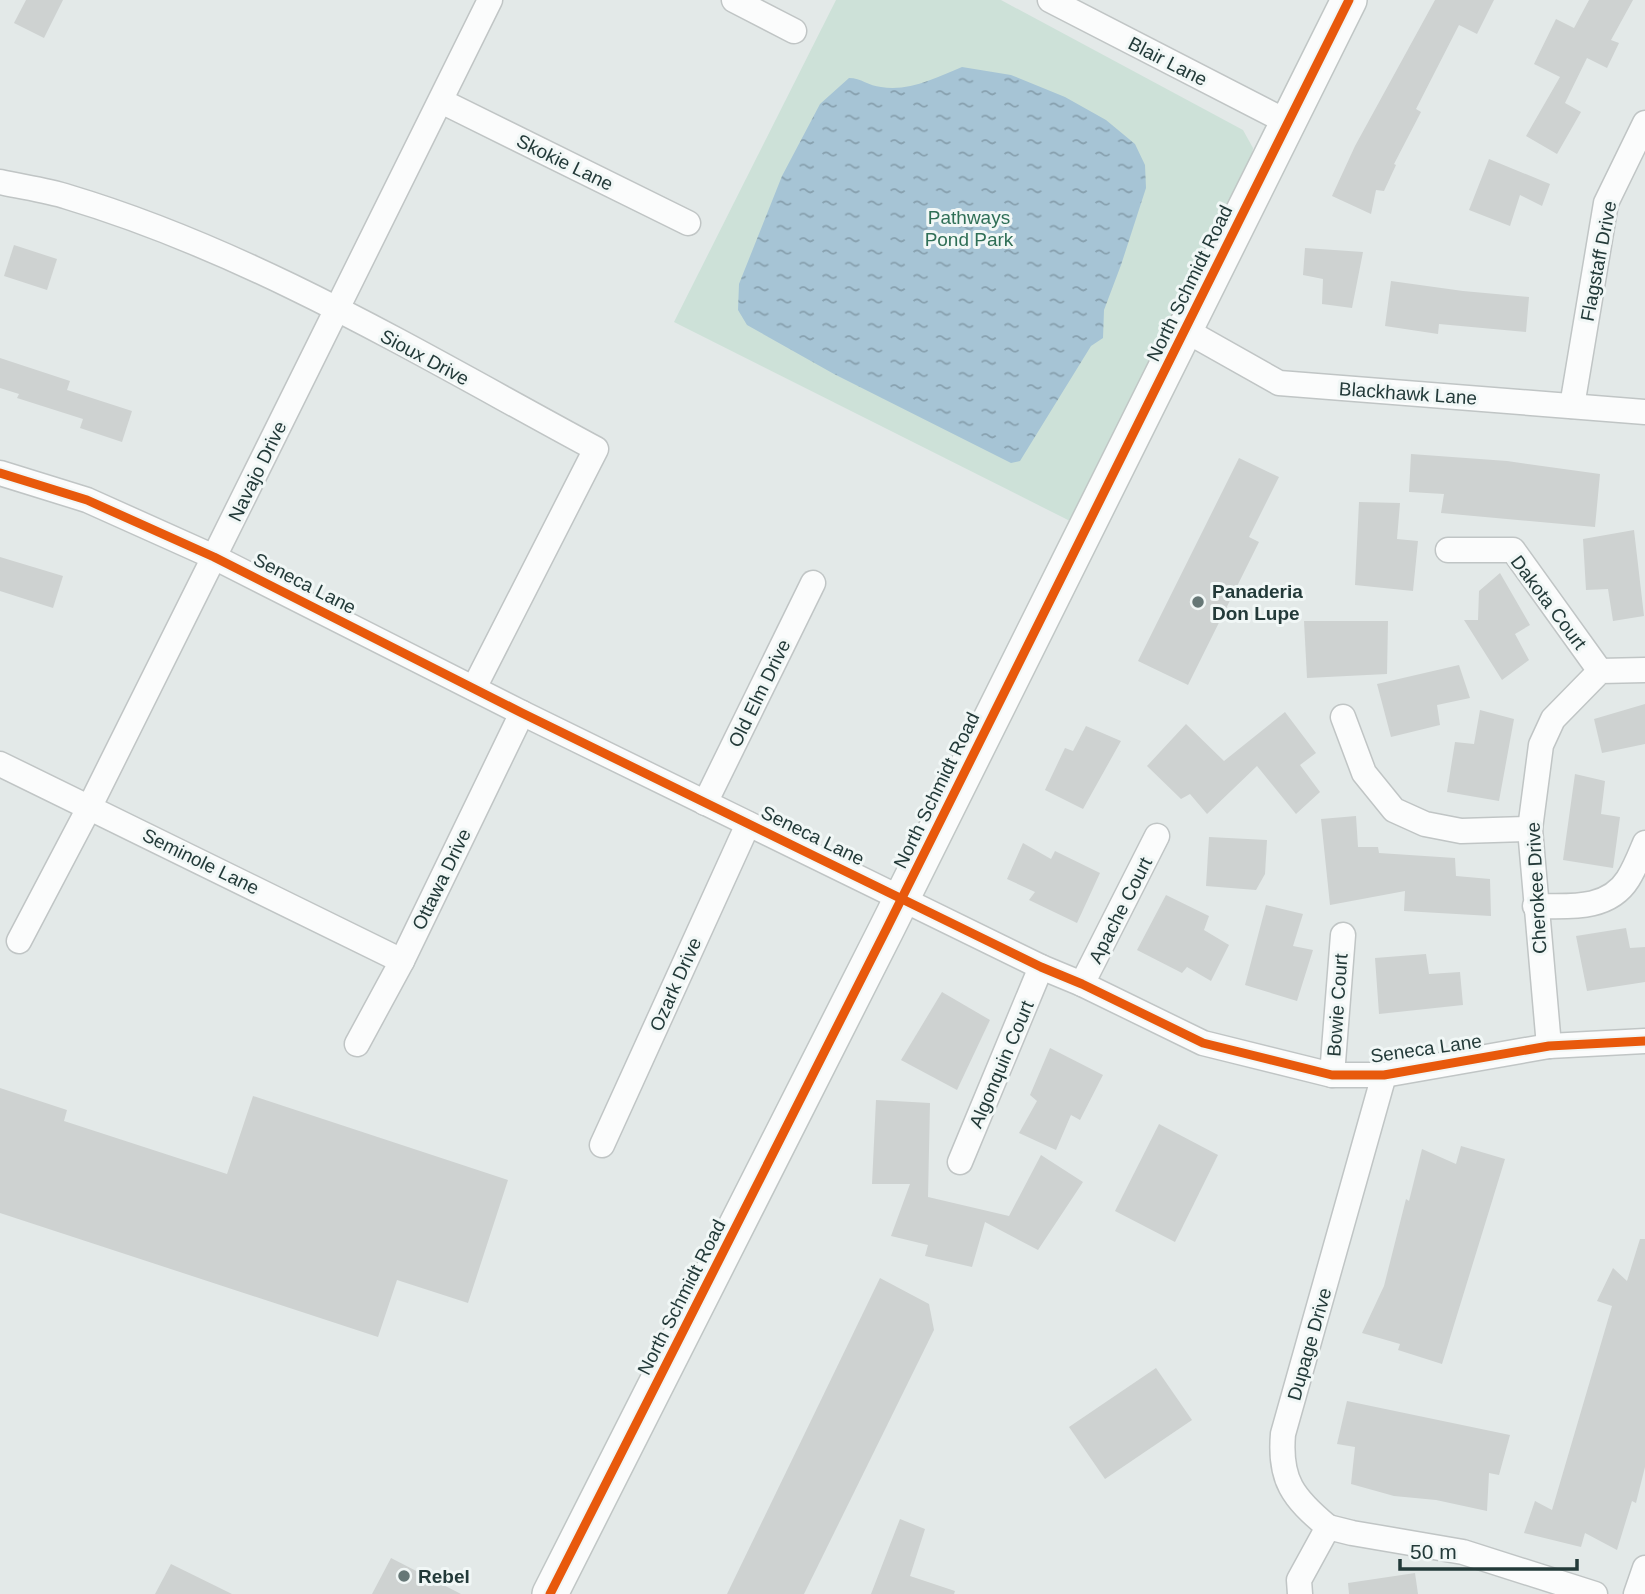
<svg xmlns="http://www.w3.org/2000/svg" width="1645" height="1594" font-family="Helvetica,sans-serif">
	<defs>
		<pattern id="water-ripples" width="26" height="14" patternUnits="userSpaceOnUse" patternTransform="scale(1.75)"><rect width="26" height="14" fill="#a6c4d5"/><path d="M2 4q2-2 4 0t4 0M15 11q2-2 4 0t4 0" fill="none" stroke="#87a0ae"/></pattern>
	</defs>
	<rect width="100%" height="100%" fill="#e3e9e8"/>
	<polygon fill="#cde1d8" points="836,0 1001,0 1243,130 1253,148 1251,161 1072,522 674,322"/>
	<path fill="url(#water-ripples)" d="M 962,67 L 1011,75 L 1065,97 L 1106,120 L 1135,144 L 1145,165 L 1146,188 L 1121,265 L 1104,310 L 1103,338 L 1091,346 L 1020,461 L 1011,463 L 834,374 L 747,325 L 738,310 L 739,284 L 782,176 L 820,104 L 849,78 C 861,78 869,86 881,87 C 909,92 937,77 962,67 Z"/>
	<g fill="#ced2d1">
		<polygon points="26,0 63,0 44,38 14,23"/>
		<polygon points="1435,0 1494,0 1477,34 1459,25 1416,109 1421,112 1394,164 1396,165 1384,191 1376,190 1371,214 1332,196 1355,146"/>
		<polygon points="1589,0 1633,0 1611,40 1619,43 1607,68 1587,58 1565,103 1581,112 1557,154 1526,136 1560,77 1534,64 1556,19 1574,28"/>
		<polygon points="1489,159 1550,184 1542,206 1520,195 1510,226 1469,210"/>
		<polygon points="14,245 57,259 47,290 4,276"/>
		<polygon points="1305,248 1363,252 1352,308 1322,304 1323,279 1303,275"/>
		<polygon points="1391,281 1463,291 1529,297 1526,332 1439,324 1438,334 1385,326"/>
		<polygon points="0,358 70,381 67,390 132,411 122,442 80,428 83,419 17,398 19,394 0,388"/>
		<polygon points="1411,454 1507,461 1600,474 1595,527 1441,513 1444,494 1409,492"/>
		<polygon points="1239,458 1279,477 1249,537 1259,542 1188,685 1138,661"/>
		<polygon points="1359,502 1400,503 1397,539 1418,541 1413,591 1355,585"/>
		<polygon points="1634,530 1644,616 1613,621 1608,589 1586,590 1583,539"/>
		<polygon points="0,557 63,576 53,608 0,591"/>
		<polygon points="1500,573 1530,625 1515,634 1529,660 1502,680 1464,620 1478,620 1479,591"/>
		<polygon points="1304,621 1388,621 1387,674 1307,678"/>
		<polygon points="1459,665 1470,698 1437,705 1440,725 1391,737 1377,684"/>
		<polygon points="1645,704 1645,744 1602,753 1594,719"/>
		<polygon points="1480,710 1514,719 1499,801 1447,792 1455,742 1474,744"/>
		<polygon points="1285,712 1316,753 1300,765 1320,792 1296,814 1257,766 1207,814 1190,794 1181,799 1147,766 1186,724 1224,761"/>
		<polygon points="1086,726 1121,741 1083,809 1045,790 1065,748 1073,751"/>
		<polygon points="1575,774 1605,781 1601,814 1620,817 1613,868 1563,860"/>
		<polygon points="1356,816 1358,847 1378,847 1379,853 1455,858 1456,876 1490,879 1491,916 1404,911 1405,891 1330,905 1321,819"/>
		<polygon points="1209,837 1267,840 1265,874 1256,890 1206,886"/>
		<polygon points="1023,843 1051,859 1055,851 1100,873 1077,923 1029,900 1035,892 1007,879"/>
		<polygon points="1166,895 1209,916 1204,930 1229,945 1211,981 1187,967 1182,973 1137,950"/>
		<polygon points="1266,905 1303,914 1293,946 1313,950 1297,1001 1245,985"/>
		<polygon points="1626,928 1630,948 1645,947 1645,982 1587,991 1576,936"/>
		<polygon points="1426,954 1429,974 1460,972 1463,1005 1379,1014 1375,958"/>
		<polygon points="942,992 990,1020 957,1090 901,1060"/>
		<polygon points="1050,1048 1103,1075 1080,1120 1071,1115 1056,1150 1019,1133 1037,1101 1030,1095"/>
		<polygon points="0,1088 67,1110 64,1121 227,1174 253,1096 508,1180 468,1303 397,1280 378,1337 0,1213"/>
		<polygon points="876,1100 930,1103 928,1197 1009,1216 1041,1155 1083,1182 1038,1250 985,1222 972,1267 925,1256 928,1245 891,1236 910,1184 872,1184"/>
		<polygon points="1159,1124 1218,1155 1175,1242 1115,1211"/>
		<polygon points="1461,1146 1505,1159 1442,1364 1398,1350 1400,1344 1362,1333 1384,1286 1406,1199 1409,1201 1422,1149 1456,1164"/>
		<polygon points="1640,1239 1645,1239 1645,1467 1636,1503 1632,1501 1617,1550 1585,1533 1581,1547 1524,1533 1535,1501 1552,1510 1612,1306 1597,1301 1613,1268 1627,1281"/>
		<polygon points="880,1278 929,1304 934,1330 804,1594 727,1594"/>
		<polygon points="1156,1368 1192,1420 1105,1479 1069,1427"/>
		<polygon points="1347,1401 1510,1435 1499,1475 1489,1473 1487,1511 1436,1500 1394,1496 1351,1484 1355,1447 1337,1444"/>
		<polygon points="900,1519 925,1529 910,1576 955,1591 954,1594 871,1594"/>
		<polygon points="391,1558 461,1594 372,1594"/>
		<polygon points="171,1564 232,1594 155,1594"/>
		<polygon points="1415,1573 1418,1594 1349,1594 1348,1583"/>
	</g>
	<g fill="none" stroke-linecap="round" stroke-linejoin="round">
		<g stroke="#c0c5c5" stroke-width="27">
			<g id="street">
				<polyline points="734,0 794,31"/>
				<polyline points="1050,0 1287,122"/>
				<polyline points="441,101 688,223"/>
				<path d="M 0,182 C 22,187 46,190 68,197 C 255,253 425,357 596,449 L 474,688"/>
				<polyline points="1185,330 1279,383 1645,412"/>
				<polyline points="1572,406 1606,203 1645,123"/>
				<polyline points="0,473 87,500 214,557 522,713 1041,967 1082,984 1203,1043 1332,1075 1384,1075 1549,1046 1645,1041"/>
				<polyline points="1448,550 1513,550 1600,671"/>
				<polyline points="1343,717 1364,773 1394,810 1425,824 1461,831 1530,829"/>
				<polyline points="0,764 402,961"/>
				<polyline points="705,803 813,583"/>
				<path d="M 1535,906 C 1568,906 1608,911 1628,879 C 1635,868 1640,855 1645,843"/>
				<polyline points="19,941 90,806 214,557 490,0"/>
				<polyline points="1082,984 1157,836"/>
				<polyline points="357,1044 402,961 522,713"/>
				<polyline points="1549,1046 1530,829 1541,745 1553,719 1600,671 1645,670"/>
				<polyline points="1332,1075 1343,935"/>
				<polyline points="602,1145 748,824"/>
				<polyline points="960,1162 1041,967"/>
				<polyline points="1328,1527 1352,1533 1463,1552 1595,1594"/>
				<path d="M 1300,1594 L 1299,1580 L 1328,1527 C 1293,1498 1279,1480 1283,1434 L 1384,1075"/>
				<polyline points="1636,1594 1645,1568"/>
			</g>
		</g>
		<g stroke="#c0c6c5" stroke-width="38">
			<polyline id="secondary" points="550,1594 886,930 1349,0"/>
		</g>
		<use href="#street" stroke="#fbfcfc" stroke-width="24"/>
		<use href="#secondary" stroke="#fbfcfc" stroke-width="35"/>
		<g stroke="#f1f7f6" stroke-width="13">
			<g id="cycleway">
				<polyline points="0,473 87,500 214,557 522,713 1041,967 1082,984 1203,1043 1332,1075 1384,1075 1549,1046 1645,1041"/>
				<polyline points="550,1594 886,930 1349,0"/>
			</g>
		</g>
		<use href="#cycleway" stroke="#e8590c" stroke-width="9"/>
	</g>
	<g fill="#667776" stroke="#f1f7f6" stroke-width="2.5">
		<circle cx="1198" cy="602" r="7"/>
		<circle cx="404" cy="1576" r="7"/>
	</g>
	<g text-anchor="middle" stroke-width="6" stroke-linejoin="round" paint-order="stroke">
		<g font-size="19" fill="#233a39" stroke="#f1f7f6">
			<text transform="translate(1168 61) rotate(27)" y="7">Blair Lane</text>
			<text transform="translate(565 162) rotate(26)" y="7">Skokie Lane</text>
			<text transform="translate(1598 261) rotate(-79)" y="7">Flagstaff Drive</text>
			<text transform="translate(1189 283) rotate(-64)" y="7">North Schmidt Road</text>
			<text transform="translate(425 357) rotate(28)" y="7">Sioux Drive</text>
			<text transform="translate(1408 393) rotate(4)" y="7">Blackhawk Lane</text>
			<text transform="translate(257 471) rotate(-64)" y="7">Navajo Drive</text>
			<text transform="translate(305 583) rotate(27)" y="7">Seneca Lane</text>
			<text transform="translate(1549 602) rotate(53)" y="7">Dakota Court</text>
			<text transform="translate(759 693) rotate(-64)" y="7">Old Elm Drive</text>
			<text transform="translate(936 790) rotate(-64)" y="7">North Schmidt Road</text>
			<text transform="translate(813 835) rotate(26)" y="7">Seneca Lane</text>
			<text transform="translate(201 861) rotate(26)" y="7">Seminole Lane</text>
			<text transform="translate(441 879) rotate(-64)" y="7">Ottawa Drive</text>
			<text transform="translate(1536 888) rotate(-93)" y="7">Cherokee Drive</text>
			<text transform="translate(1120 910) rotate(-63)" y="7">Apache Court</text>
			<text transform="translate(675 984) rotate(-66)" y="7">Ozark Drive</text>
			<text transform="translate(1337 1005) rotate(-86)" y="7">Bowie Court</text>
			<text transform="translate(1426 1048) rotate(-8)" y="7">Seneca Lane</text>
			<text transform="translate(1001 1064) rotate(-67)" y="7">Algonquin Court</text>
			<text transform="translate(681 1297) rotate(-63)" y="7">North Schmidt Road</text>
			<text transform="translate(1309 1344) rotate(-74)" y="7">Dupage Drive</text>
		</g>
		<g font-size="19" fill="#2f6f56" stroke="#f1f7f6">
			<text x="969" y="224">Pathways<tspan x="969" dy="22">Pond Park</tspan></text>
		</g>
		<g font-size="19" font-weight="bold" fill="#233a39" stroke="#f1f7f6" text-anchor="start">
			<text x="1212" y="598">Panaderia<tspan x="1212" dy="22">Don Lupe</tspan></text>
			<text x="418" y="1583">Rebel</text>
		</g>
	</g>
	<path d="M1400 1559v10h177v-10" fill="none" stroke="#233a39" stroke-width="3.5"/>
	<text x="1410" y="1559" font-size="21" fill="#233a39" stroke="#f1f7f6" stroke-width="5" paint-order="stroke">50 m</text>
</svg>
